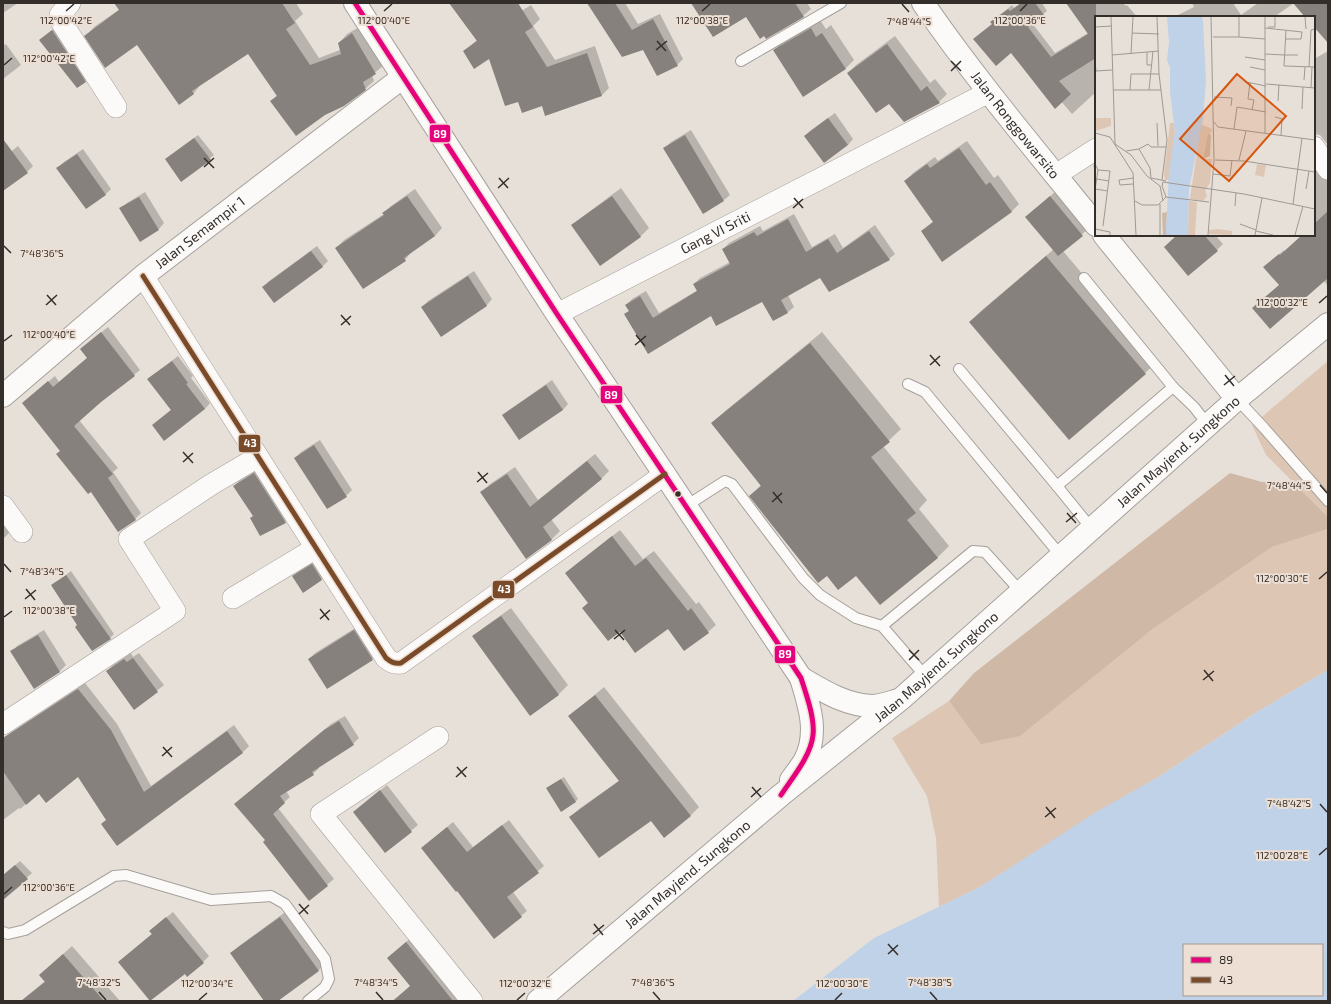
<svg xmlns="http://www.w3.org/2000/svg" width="1331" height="1004" font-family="'Exo 2',sans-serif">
	<rect width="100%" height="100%" fill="#e7e0d9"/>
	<g fill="#ddc6b4">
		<polygon points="1328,361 1328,517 1266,455 1252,425"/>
		<polygon points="1328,529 1328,670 1257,712 1160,776 980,887 939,907 936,838 927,796 892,738 949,701 981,743 1150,631 1272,547"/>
	</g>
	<polygon fill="#cfb9a6" points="1230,473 1262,482 1292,481 1328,517 1328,529 1272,547 1150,631 1020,736 981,744 949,701 974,673"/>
	<path fill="#c0d2e8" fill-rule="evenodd" d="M 1328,670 L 1328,1001 L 793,1001 L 874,938 L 980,887 L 1096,812 L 1160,776 L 1257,712 ZM 1184,945 L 1322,945 L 1322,995 L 1184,995 Z"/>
	<g fill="#0003">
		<polygon points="3,3 18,3 3,13"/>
		<polygon points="122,3 296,3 303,14 295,21 319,58 340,50 339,43 347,34 361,26 384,65 372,75 374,81 365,89 272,101 277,95 249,52 201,84 194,93 179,103 138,44 86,36 94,27 120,9"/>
		<polygon points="450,3 499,3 510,18 531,5 540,19 533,26 555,60 595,46 609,88 602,95 543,105 519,101 489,57 464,51 477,40"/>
		<polygon points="588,3 625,3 638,24 660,14 683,59 677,65 644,48"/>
		<polygon points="693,3 807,3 811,9 803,16 746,15"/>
		<polygon points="1021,3 1042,3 1047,11 1032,23 1055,53 1088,33 1092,3 1123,3 1126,6 1127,5 1137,17 1096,17 1096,92 1072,114 993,23 995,20 1012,5 1014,8"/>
		<polygon points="1192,3 1233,3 1241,15 1258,3 1328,3 1328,42 1314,26 1314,17 1306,17 1294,3 1274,17 1174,17 1194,7"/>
		<polygon points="820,20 826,29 831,25 854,60 845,69 774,50 783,41"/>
		<polygon points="57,26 90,77 85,81 45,36"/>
		<polygon points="895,36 930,83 935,79 947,94 939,102 904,121 889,103 848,73 856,65"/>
		<polygon points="6,44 21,65 3,79 3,46"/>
		<polygon points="1328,51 1328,145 1320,135 1314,134 1314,59"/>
		<polygon points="835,113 853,139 848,145 805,136 811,130"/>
		<polygon points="691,130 730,195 724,200 704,213 665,148 671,142"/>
		<polygon points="198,135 214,155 181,180 166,159"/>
		<polygon points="967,141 994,178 998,175 1019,204 1011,212 922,231 934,221 905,181 913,173 935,157 938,161"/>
		<polygon points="18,146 33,166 27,172 3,186 3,158"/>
		<polygon points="83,149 111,189 105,195 58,168 64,162"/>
		<polygon points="1096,163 1096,170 1093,166"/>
		<polygon points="1320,167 1328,176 1328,284 1327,285 1324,281 1280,285 1269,263 1284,250 1285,252 1303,235 1314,235 1314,171"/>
		<polygon points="621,188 649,228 640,237 573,225 582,217"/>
		<polygon points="415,189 442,228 435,236 412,251 405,260 336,248 344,240 384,214 391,206"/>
		<polygon points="1056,191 1088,229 1063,251 1157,362 1145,373 970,322 982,310 1054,249 1033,211"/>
		<polygon points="145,192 164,223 159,229 121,209 127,203"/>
		<polygon points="794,214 812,247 835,234 843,248 875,225 895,254 889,259 821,277 788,295 794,307 788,312 773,320 762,300 711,315 649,352 626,314 629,311 626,305 632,299 646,291 659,313 698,290 694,284 700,278 730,262 723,249 729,243 760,226 763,231"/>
		<polygon points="1178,235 1215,235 1223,244 1217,250"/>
		<polygon points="317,246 328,261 322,267 263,287 269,281"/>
		<polygon points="474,271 492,299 487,305 441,335 422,307 428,301"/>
		<polygon points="108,327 140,370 79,420 118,468 113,472 141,513 135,519 61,450 23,403 55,376 59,382 88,357 81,349"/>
		<polygon points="822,332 901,429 883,446 927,500 919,509 949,546 937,558 856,574 827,575 750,496 762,484 712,424 724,412"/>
		<polygon points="178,356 193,376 191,378 210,403 205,409 153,425 171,410 148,379"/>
		<polygon points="552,380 568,404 563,410 503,415 509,410"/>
		<polygon points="320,440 352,490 346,496 295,458 301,452"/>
		<polygon points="595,454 609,471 601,479 551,519 560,531 552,539 526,557 482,492 490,484 515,467 538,500"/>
		<polygon points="259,469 289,518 285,522 254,515 234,486 239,481"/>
		<polygon points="3,513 14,528 3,539"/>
		<polygon points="620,530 643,559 654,551 696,604 699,602 716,625 708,632 684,650 668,628 620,631 589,602 567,573 574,566"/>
		<polygon points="318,559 328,574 322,579 303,592 293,576 299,571"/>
		<polygon points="71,571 114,634 110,638 78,625 52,586"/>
		<polygon points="511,608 568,685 559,694 531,714 474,637 483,628"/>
		<polygon points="360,625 378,653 372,659 309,659 315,653"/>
		<polygon points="44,630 66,665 60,671 34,688 12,652 17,646"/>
		<polygon points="131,653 133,657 139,653 164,685 134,709 107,671 113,665"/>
		<polygon points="85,683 117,724 151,786 234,725 249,746 242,753 107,819 79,775 39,793 20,809 19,808 3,820 3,738"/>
		<polygon points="604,687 699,807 690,816 651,820 571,817 579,809 620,780 570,716"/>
		<polygon points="345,716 359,738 353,744 318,766 319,768 313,774 286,791 290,797 278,808 334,879 309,900 266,840 242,798 331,724"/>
		<polygon points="564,777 578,799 575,802 547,788"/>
		<polygon points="387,785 418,825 385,852 354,812"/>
		<polygon points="509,820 544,866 513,892 527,911 521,916 458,889 422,848 453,822 473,847"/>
		<polygon points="20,861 32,873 3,899 3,876"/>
		<polygon points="288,910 326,963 319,970 277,1001 265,1001 231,953 239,946"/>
		<polygon points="173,912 209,956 203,962 185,973 119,962 153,933 157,925"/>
		<polygon points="415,934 464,994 457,1001 392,1001 411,986 388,958"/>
		<polygon points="72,946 120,1001 21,1001 45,981 49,967"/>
	</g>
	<g fill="#86817c">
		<polygon points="114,3 282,3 295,23 286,29 310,65 341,54 338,43 352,33 376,74 363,82 366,90 344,106 325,115 296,136 270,101 277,96 248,54 192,91 194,94 179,105 137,45 105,68 84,36 119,10"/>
		<polygon points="449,3 518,3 533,27 525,32 547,67 587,53 602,96 545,116 542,106 522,113 518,102 505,106 489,59 474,69 463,51 477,41"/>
		<polygon points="587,3 615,3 632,30 653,19 678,66 657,76 643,50 622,57"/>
		<polygon points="691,3 795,3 804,17 766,39 764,36 760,39 746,17 713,37"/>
		<polygon points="1021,3 1035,3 1044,15 1028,27 1051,57 1088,34 1066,3 1096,3 1096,58 1059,81 1071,94 1055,109 1011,53 996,66 973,39 992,24 990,22 1008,9 1010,11"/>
		<polygon points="1293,3 1328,3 1328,43 1314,27 1314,17 1305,17"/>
		<polygon points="811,28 816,37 822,33 846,69 803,97 773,50"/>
		<polygon points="52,30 86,82 77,88 39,40"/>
		<polygon points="887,44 921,91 927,86 940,103 904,122 889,104 876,113 847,73"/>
		<polygon points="828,118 848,145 824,163 804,136"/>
		<polygon points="685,135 724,201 703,214 663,148"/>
		<polygon points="194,138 211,160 181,182 165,159"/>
		<polygon points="3,139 28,173 3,191"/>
		<polygon points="959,148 986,185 990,182 1012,212 942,262 921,231 933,222 904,181 927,164 930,168"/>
		<polygon points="77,154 106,195 86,209 56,168"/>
		<polygon points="407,196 435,236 404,258 406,261 363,289 335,248 384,215 382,213"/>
		<polygon points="612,196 641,237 600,266 571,225"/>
		<polygon points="1050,196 1083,236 1058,256 1025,217"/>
		<polygon points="139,197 159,230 140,242 119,208"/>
		<polygon points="1328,211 1328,278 1270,329 1252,308 1279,285 1263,267 1279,254 1280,255 1302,235 1314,235 1314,224"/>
		<polygon points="788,219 806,252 828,239 837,253 869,231 890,260 829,292 820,278 781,300 788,313 773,321 762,302 716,326 711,316 648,354 624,314 629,311 625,305 640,296 653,318 697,291 693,284 730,264 722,249 754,232 757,236"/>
		<polygon points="1177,235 1204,235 1218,251 1188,276 1164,247"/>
		<polygon points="311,251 323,267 274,303 262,287"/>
		<polygon points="1046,256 1146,374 1069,440 969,322"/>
		<polygon points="468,276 487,306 441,337 421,307"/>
		<polygon points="101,332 135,376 101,402 74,426 113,474 108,478 136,520 118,532 91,492 88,494 56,454 60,451 22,403 48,381 53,387 87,358 80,349"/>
		<polygon points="810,343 890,442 871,457 916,513 907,520 938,558 880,605 856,576 838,590 827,576 818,583 749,496 761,486 711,423"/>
		<polygon points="172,361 188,383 186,384 205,409 164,441 152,425 171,410 147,379"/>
		<polygon points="546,385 563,410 519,440 502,415"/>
		<polygon points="314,445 347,497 327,509 294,458"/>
		<polygon points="587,461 602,479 543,527 552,540 526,559 480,492 507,474 530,507"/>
		<polygon points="254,473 286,523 260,536 250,518 253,516 233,486"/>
		<polygon points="612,536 635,566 646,558 688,611 691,608 709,633 684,651 668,629 635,653 620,632 608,641 582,608 588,603 565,573"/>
		<polygon points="312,564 322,580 303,593 292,576"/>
		<polygon points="66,575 111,639 92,651 75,627 77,625 51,585"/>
		<polygon points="501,616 559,695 530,716 472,636"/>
		<polygon points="354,630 373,660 327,689 308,659"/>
		<polygon points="38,635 60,672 34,689 10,651"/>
		<polygon points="133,658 158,692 134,710 106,671 124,659 127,662"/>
		<polygon points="78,689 111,730 144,792 227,731 243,753 117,846 101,824 106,820 78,777 46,803 39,794 26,805 3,771 3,738"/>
		<polygon points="595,695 691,816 664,838 651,821 599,858 569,817 619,781 568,716"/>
		<polygon points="339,721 354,745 312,772 314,775 280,796 285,803 273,814 328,886 309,901 263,842 265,840 234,804 324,730"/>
		<polygon points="561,779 576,802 561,812 546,788"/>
		<polygon points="380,790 412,832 385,853 353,812"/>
		<polygon points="502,825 539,873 507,897 522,917 494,939 457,891 456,892 421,848 447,827 467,852"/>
		<polygon points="15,865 28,879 3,900 3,875"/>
		<polygon points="166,917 204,963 187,977 185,974 150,1001 118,962 152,934 149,931"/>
		<polygon points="280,917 319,971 278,1001 264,1001 230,953"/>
		<polygon points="406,942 453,1001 393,1001 410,986 387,958"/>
		<polygon points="63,954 104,1001 21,1001 45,982 39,975"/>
	</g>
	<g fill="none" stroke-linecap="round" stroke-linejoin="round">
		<g stroke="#a6a09b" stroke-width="12">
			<g id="lane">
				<polyline points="741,61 841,3"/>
				<polyline points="1084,278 1173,387"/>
				<polyline points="959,369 1057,486"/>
				<polyline points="908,384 925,392 1061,556"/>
				<polyline points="1237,399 1264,428 1328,501"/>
				<polyline points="686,506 725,481 732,484 803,578 820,595 856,618 882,626 926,677"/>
				<polyline points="1092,529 1057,486 1173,387 1194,407 1208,425"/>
				<polyline points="882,626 973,551 985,552 1021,592"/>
				<polyline points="3,932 8,934 25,930 114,876 126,875 211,900 271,896 285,904 325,959 329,979 325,987 308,1001"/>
			</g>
		</g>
		<g stroke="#a6a09b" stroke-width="22">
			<g id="street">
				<polyline points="70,3 60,15 62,23 116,107"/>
				<polyline points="1314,147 1328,169"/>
				<polyline points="1056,175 1096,149"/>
				<path d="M 143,276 L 386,658 C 391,662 394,664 401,663 L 665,474"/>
				<path id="s1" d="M 557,314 L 989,92"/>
				<polyline points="3,506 22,532"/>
				<polyline points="233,598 316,548"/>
				<polyline points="3,724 175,611 129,539 212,484 258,457"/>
				<polyline points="438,737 321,814 472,1001"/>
			</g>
		</g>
		<g stroke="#a6a09b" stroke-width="24">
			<g id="secondary">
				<path id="s2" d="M 923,3 C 976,80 1037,152 1096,225"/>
				<polyline points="1104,235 1237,399"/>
				<path id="s3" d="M 3,396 L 143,276 L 403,77"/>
			</g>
		</g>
		<g stroke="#a6a09b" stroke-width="24">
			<g id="primary">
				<path d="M 355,3 L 557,314 L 801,678 C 809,704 819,733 805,760 C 801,767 796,773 791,780"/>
				<path d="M 801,678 C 823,691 847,706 874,706 C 882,705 891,702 899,700"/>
				<path id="s4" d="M 538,1001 L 781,795 L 901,699 L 1237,399 L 1328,324"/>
			</g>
		</g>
		<use href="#lane" stroke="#fbfaf9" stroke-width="10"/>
		<use href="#street" stroke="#fbfaf9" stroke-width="21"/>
		<use href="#secondary" stroke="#fbfaf9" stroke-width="22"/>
		<use href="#primary" stroke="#fbfaf9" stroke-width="22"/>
		<g stroke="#eddfd3" stroke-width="8">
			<path id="bus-1" d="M 355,3 L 557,314 L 801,678 C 806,694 815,718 813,735 C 811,756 792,778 781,795"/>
		</g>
		<g stroke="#eddfd3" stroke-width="8">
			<path id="bus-2" d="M 143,276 L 386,658 C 391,662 394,664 401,663 L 665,474"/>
		</g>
		<use href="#bus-1" stroke="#e5007d" stroke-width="5"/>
		<use href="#bus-2" stroke="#7a4b2a" stroke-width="5"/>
	</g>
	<path fill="none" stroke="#342e2a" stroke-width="1.5" d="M 902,4 L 909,12M 66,11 L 74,4M 384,11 L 392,4M 702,11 L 710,4M 1020,11 L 1027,4M 657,41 L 666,51M 656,50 L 667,41M 951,61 L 961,71M 4,65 L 12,58M 951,71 L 961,61M 204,158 L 214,168M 204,167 L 214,158M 499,178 L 508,188M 498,188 L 509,178M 794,198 L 803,208M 793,208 L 803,199M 4,246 L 11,253M 47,295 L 56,305M 1319,303 L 1327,296M 46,305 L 57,295M 341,315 L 350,325M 341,325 L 351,316M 636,335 L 645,346M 4,341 L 12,335M 635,345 L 646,336M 930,355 L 940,366M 930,365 L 940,356M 1225,375 L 1234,386M 1224,385 L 1235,376M 183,452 L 193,463M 183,462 L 193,453M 478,472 L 487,483M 477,482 L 488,473M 1320,485 L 1327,493M 773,492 L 782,503M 772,502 L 782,493M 1067,513 L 1076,523M 1066,522 L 1077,513M 4,564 L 11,572M 1319,579 L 1327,572M 26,589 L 35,600M 25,599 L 36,590M 320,609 L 329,620M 4,617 L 12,611M 320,619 L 330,610M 615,630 L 624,640M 614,639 L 625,630M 909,650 L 919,660M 909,660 L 919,650M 1204,670 L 1213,681M 1203,680 L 1214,671M 163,747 L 172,757M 162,756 L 172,747M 457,767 L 466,777M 456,777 L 467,767M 752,787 L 761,797M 751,797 L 761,788M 1320,804 L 1327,812M 1046,807 L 1055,818M 1045,817 L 1056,808M 1319,855 L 1327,848M 4,894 L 12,887M 299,904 L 308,914M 299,914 L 309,905M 594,924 L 603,935M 593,934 L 604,925M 888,944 L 898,955M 888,954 L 898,945M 99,992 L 106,1000M 376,992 L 383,1000M 653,992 L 660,1000M 930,992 L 937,1000M 199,1000 L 207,993M 517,1000 L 525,993M 835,1000 L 842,993"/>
	<circle fill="#342e2a" stroke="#eddfd3" stroke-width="1.5" cx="678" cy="494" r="3.5"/>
	<g text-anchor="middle" stroke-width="4" stroke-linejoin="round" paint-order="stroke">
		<g font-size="14" fill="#342e2a" stroke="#eddfd3">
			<text dy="5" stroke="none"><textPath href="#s2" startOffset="153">Jalan Ronggowarsito</textPath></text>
			<text dy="5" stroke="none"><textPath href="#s3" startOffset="256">Jalan Semampir 1</textPath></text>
			<text dy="5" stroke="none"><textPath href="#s1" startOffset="178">Gang VI Sriti</textPath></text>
			<text dy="5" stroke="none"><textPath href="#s4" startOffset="844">Jalan Mayjend. Sungkono</textPath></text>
			<text dy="5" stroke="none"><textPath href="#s4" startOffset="520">Jalan Mayjend. Sungkono</textPath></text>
			<text dy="5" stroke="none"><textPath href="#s4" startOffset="196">Jalan Mayjend. Sungkono</textPath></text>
		</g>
	</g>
	<g transform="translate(1095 16)">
		<rect width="220" height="220" fill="#e7e0d9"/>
		<path d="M 0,102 L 16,102 L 16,110 L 0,115 ZM 75,107 L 79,107 L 80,116 L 74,164 L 70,164 L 69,158 ZM 106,108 L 117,113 L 116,117 L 113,117 L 108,143 L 117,143 L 116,157 L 115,167 L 110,174 L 112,180 L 108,185 L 95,183 ZM 162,148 L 171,149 L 169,161 L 160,159 ZM 94,185 L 102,186 L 100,219 L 93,219 ZM 123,213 L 137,215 L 137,219 L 114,218 L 114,214 Z" fill="#ddc6b4"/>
		<path d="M 113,117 L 116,119 L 115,140 L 108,143 ZM 72,196 L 71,219 L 68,219 L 67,197 Z" fill="#cfb9a6"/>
		<path d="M 72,1 L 107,1 L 108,5 L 111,64 L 108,103 L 94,173 L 93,219 L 71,219 L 71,214 L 74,154 L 80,116 L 75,76 L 75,52 L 72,44 L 74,26 Z" fill="#c0d2e8"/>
		<path fill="none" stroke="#9f9993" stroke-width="1" d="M 16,1 L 20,128 L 36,139 L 52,160 L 65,170 L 68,185M 62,1 L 64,58 L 72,124 L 67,164M 210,1 L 211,13M 0,11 L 17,10M 173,11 L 180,11 L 180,1M 170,12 L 207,16 L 206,23 L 190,23M 191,14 L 189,50 L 220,51M 37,17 L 64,18M 118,21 L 144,21 L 144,1M 144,21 L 170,23M 52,36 L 52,49 L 57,49M 36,38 L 38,1M 170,38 L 189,39M 17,39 L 64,35M 190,39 L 203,39M 150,41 L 170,44M 0,45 L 1,55 L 17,54M 155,51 L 170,54M 214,51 L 216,14 L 220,13M 209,64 L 210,51M 151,66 L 171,70M 155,67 L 153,83 L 159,84 L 157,94M 171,68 L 220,72M 216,72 L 217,51M 18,74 L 66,74M 35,74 L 36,58 L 64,58M 54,74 L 58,35M 119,81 L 137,82 L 136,90M 183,85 L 184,69M 207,93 L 208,71M 180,101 L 187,103 L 186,119M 119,106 L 123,111 L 220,124M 62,107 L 63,130M 139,113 L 142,91 L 171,96M 0,117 L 15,121 L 38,157 L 41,219M 170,117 L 170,1M 44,133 L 53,128 L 56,131 L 71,131M 31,135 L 44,133 L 55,152 L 56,162M 120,144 L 149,145 L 220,156M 144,144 L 151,115M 0,148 L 3,154 L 0,174M 3,154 L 15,155 L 8,210M 118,158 L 135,160 L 137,144M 56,162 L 71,165M 2,163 L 14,165M 38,168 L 25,169 L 24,164 L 39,162M 0,173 L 13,175M 211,173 L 214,155M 71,181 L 114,186M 40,185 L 47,189 L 63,189 L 71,181 L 67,170 L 68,166 L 149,178 L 220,193M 65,188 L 65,219M 198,188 L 207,122M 140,190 L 141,177M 145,208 L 161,214M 0,213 L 15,216 L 15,219M 161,215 L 178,219M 113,219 L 119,144 L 116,1M 160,219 L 167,182M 200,219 L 208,190"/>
		<path fill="#d6550f" fill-opacity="0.15" stroke="#d6550f" stroke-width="2" d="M 142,58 L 191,100 L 134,165 L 85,123 Z"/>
		<rect width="220" height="220" fill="none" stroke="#342e2a" stroke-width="2"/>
	</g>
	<g font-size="10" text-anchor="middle" fill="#342e2a" stroke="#eddfd3" stroke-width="4" stroke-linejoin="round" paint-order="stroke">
		<text x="66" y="24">112°00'42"E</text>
		<text x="384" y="24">112°00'40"E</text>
		<text x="702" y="24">112°00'38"E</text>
		<text x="1020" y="24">112°00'36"E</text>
		<text x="909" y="25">7°48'44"S</text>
		<text x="49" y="62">112°00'42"E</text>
		<text x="42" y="257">7°48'36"S</text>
		<text x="1282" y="306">112°00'32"E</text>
		<text x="49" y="338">112°00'40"E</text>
		<text x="1289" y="489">7°48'44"S</text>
		<text x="42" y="575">7°48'34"S</text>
		<text x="1282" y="582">112°00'30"E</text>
		<text x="49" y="614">112°00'38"E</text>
		<text x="1289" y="807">7°48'42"S</text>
		<text x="1282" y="859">112°00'28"E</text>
		<text x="49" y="891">112°00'36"E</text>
		<text x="99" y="986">7°48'32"S</text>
		<text x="376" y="986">7°48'34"S</text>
		<text x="653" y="986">7°48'36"S</text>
		<text x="930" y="986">7°48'38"S</text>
		<text x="207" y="987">112°00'34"E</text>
		<text x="525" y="987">112°00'32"E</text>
		<text x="842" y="987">112°00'30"E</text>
	</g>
	<g stroke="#eddfd3" stroke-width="1.5">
		<rect x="429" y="124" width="22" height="19" rx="4" fill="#e5007d"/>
		<rect x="600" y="385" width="23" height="19" rx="4" fill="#e5007d"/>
		<rect x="238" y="434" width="23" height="19" rx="4" fill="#7a4b2a"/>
		<rect x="492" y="580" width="23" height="19" rx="4" fill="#7a4b2a"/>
		<rect x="774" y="645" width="22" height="19" rx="4" fill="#e5007d"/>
	</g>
	<g font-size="11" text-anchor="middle" font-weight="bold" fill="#fff">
		<text x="440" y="138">89</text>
		<text x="611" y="399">89</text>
		<text x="250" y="447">43</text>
		<text x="504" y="593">43</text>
		<text x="785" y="658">89</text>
	</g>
	<rect width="1331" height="1004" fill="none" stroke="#342e2a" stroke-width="8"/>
	<rect x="1183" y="944" width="140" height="52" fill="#eddfd3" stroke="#a3988f"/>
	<rect x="1191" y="957" width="20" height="6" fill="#e5007d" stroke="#a3988f"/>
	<text x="1219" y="964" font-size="12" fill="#342e2a">89</text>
	<rect x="1191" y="977" width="20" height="6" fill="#7a4b2a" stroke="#a3988f"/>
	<text x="1219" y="984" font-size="12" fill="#342e2a">43</text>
</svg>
